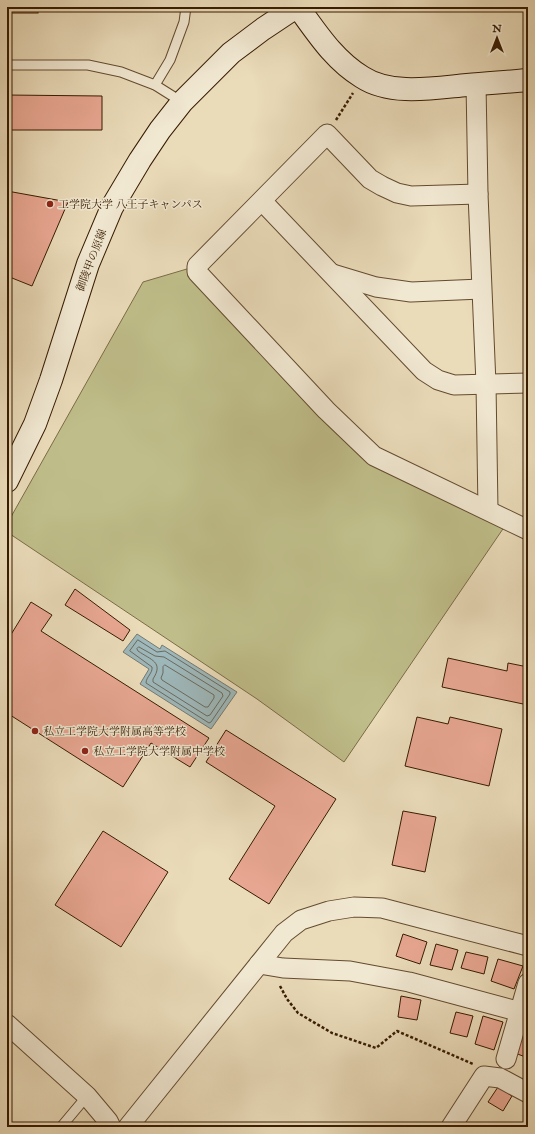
<svg xmlns="http://www.w3.org/2000/svg" width="535" height="1134" font-family="'IM FELL English','Noto Serif JP',serif">
	<rect width="100%" height="100%" fill="#eadbb9"/>
	<filter id="stains"><feTurbulence type="fractalNoise" baseFrequency=".005" numOctaves="4"/><feColorMatrix values="0 0 0 0 .2 0 0 0 0 .09 0 0 0 0 .02 0 0 0 .5 -.17"/></filter>
	<radialGradient id="worn" r=".72"><stop offset=".6" stop-color="#630" stop-opacity="0"/><stop offset="1" stop-color="#630" stop-opacity=".3"/></radialGradient>
	<polygon fill="#bfbe8a" stroke="#7b6c46" points="197,266 374,456 509,520 344,762 257,699 7,532 7,524 143,282"/>
	<polygon fill="#9eb8bb" stroke="#757971" points="137,634 160,649 162,645 237,692 211,729 140,684 149,669 123,652"/>
	<g fill="none" stroke-linecap="round" stroke-linejoin="round">
		<g stroke="#6a6a5e" stroke-width="1">
			<path d="M 138,640 L 157,652 L 165,651 L 230,692 L 230,694 L 211,722 L 209,723 L 146,683 C 146,677 153,673 152,667 L 130,651 Z"/>
			<path d="M 139,647 L 155,656 L 164,657 L 222,693 L 223,696 L 210,715 L 207,716 L 153,682 L 153,679 C 164,662 151,660 138,651 L 137,649 Z"/>
			<polygon points="165,665 214,695 214,698 208,707 205,707 162,680 161,678 163,673 163,667"/>
		</g>
	</g>
	<g fill="#e8a792" stroke="#371b01">
		<rect x="7" y="7" width="31" height="6"/>
		<polygon points="7,95 102,96 102,130 7,130"/>
		<polygon points="7,191 68,202 32,286 7,276"/>
		<polygon points="75,589 130,630 123,641 65,605"/>
		<polygon points="31,602 52,615 41,631 209,738 190,767 151,743 123,787 7,713 7,641"/>
		<polygon points="448,658 507,671 508,663 528,667 528,705 442,687"/>
		<polygon points="417,717 448,724 450,717 502,729 489,786 405,766"/>
		<polygon points="226,730 336,799 269,904 229,879 275,806 206,762"/>
		<polygon points="403,811 436,817 425,872 392,865"/>
		<polygon points="103,831 168,872 121,947 55,905"/>
		<polygon points="403,934 427,942 420,964 396,956"/>
		<polygon points="436,944 458,950 452,970 430,965"/>
		<polygon points="466,952 488,957 484,974 461,968"/>
		<polygon points="498,959 523,966 514,989 491,981"/>
		<polygon points="401,996 421,1000 417,1020 398,1017"/>
		<polygon points="456,1012 473,1016 467,1037 450,1033"/>
		<polygon points="483,1016 503,1022 494,1050 475,1044"/>
		<polygon points="524,1030 528,1031 528,1058 515,1053"/>
		<polygon points="498,1087 512,1096 503,1111 488,1102"/>
	</g>
	<g fill="none" stroke-linecap="round" stroke-linejoin="round">
		<g stroke="#644b2f" stroke-width="11">
			<g id="lane">
				<polyline points="7,65 88,65 121,72 155,85 182,102"/>
				<polyline points="155,85 170,60 184,22 186,7"/>
				<polyline points="61,1127 87,1096"/>
			</g>
		</g>
		<g stroke="#644b2f" stroke-width="21">
			<g id="street">
				<polyline points="476,84 478,194 486,384 488,510"/>
				<polyline points="478,194 411,196 397,193 382,186 370,179 327,134 197,266 197,272 326,410 374,456 528,530"/>
				<polyline points="262,201 424,371 438,380 454,385 528,383"/>
				<polyline points="333,274 376,287 411,292 481,289"/>
				<polyline points="259,964 283,968 350,971 409,982 528,1014"/>
				<polyline points="7,1024 87,1096 108,1121 111,1127"/>
				<polyline points="506,1059 528,983"/>
				<polyline points="128,1127 284,933 301,920 329,911 354,907 382,908 528,946"/>
				<polyline points="451,1127 484,1076 500,1078 528,1093"/>
			</g>
		</g>
		<g stroke="#371b01" stroke-width="24">
			<g id="secondary">
				<path d="M 298,7 C 317,33 334,60 362,77 C 391,96 434,88 467,85 C 487,83 508,82 528,80"/>
				<polyline points="7,481 35,424 51,380 88,264 112,207 140,160 160,130 182,102 231,53 263,29 296,7"/>
			</g>
		</g>
		<g stroke="#371b01" stroke-width="2.5" stroke-dasharray="3 2" stroke-linecap="butt">
			<polyline points="336,120 353,93"/>
			<polyline points="280,986 287,999 298,1013 332,1033 376,1048 397,1031 473,1064"/>
		</g>
		<use href="#lane" stroke="#f1e8d2" stroke-width="9"/>
		<use href="#street" stroke="#f1e8d2" stroke-width="19"/>
		<use href="#secondary" stroke="#f1e8d2" stroke-width="22"/>
	</g>
	<g fill="#8f2418" stroke="#f1e8d2" stroke-width="1.5">
		<circle cx="50" cy="204" r="4"/>
		<circle cx="35" cy="731" r="4"/>
		<circle cx="85" cy="751" r="4"/>
	</g>
	<g text-anchor="middle" stroke-width="3" stroke-linejoin="round" paint-order="stroke">
		<g font-size="11" fill="#371b01" stroke="#f1e8d2" text-anchor="start">
			<text x="58" y="208">工学院大学 八王子キャンパス</text>
			<text x="43" y="735">私立工学院大学附属高等学校</text>
			<text x="93" y="755">私立工学院大学附属中学校</text>
		</g>
		<g font-size="11" fill="#371b01" stroke="#f1e8d2">
			<text transform="translate(91 260) rotate(-69)" y="4">御陵甲の原線</text>
		</g>
	</g>
	<rect width="535" height="1134" fill="none" stroke="#eadbb9" stroke-width="24"/>
	<rect x="8" y="8" width="519" height="1118" fill="none" stroke="#371b01" stroke-width="2"/>
	<rect x="12" y="12" width="511" height="1110" fill="none" stroke="#371b01"/>
	<g transform="translate(497 38)" stroke="#f1e8d2" stroke-width="3" paint-order="stroke">
	<path d="M0-3L7 15L0 10L-7 15Z" fill="#371b01"/>
	<text y="-6" font-size="11" font-weight="bold" text-anchor="middle" fill="#371b01">N</text>
	</g>
	<rect width="100%" height="100%" filter="url(#stains)"/>
	<rect width="100%" height="100%" fill="url(#worn)"/>
</svg>
